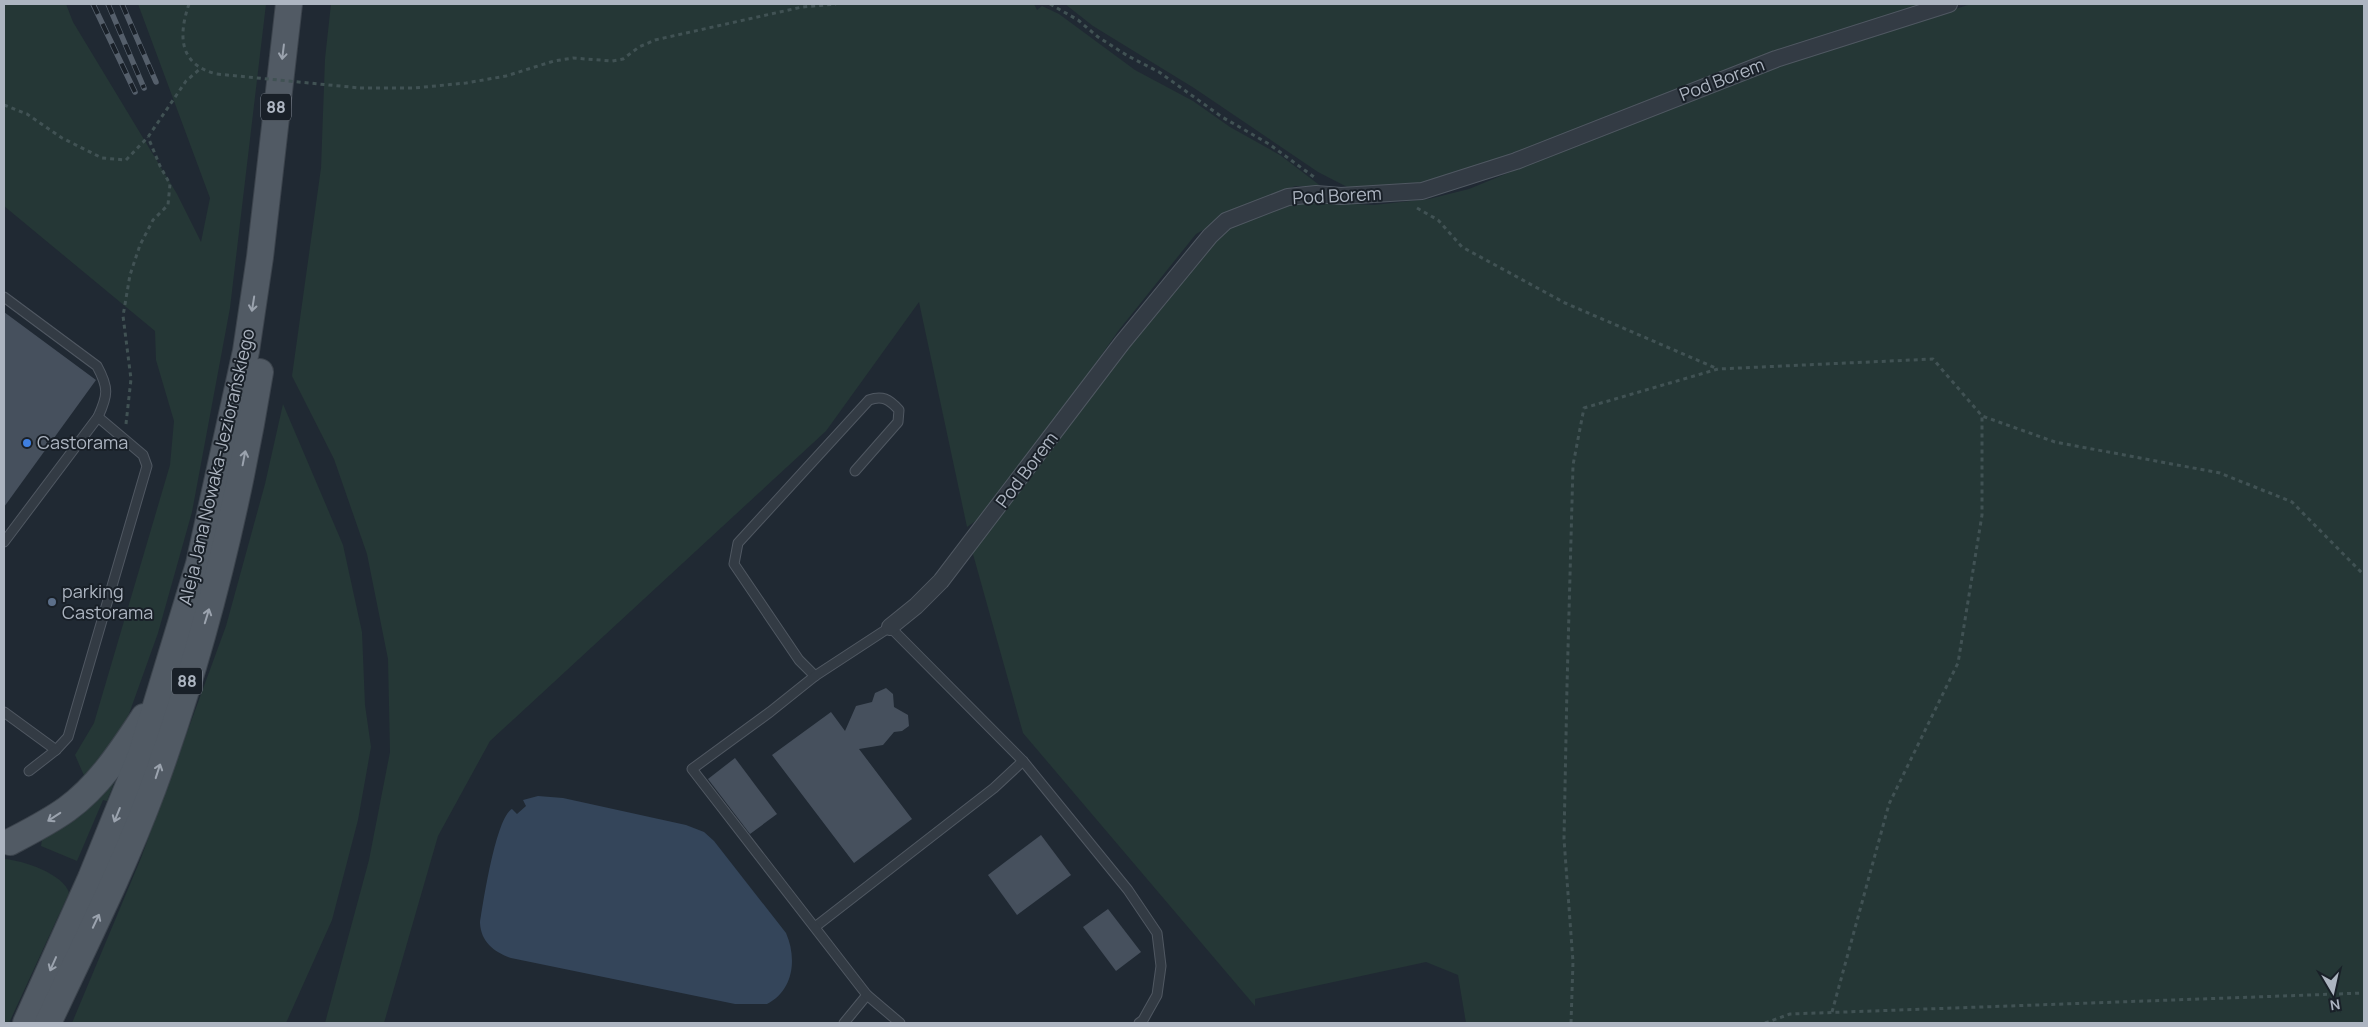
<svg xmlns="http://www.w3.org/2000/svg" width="2368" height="1027" font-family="Manrope,sans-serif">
	<rect width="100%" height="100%" fill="#202933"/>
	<g fill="#253736">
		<polygon points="4,4 66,4 73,22 177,194 201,242 210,198 138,4 266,4 230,308 192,512 158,633 129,714 106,756 86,780 75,755 94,723 170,465 174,421 156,360 155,331 4,206"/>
		<polygon points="331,4 1034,4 1037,10 1042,6 1059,14 1135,70 1193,101 1230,127 1280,155 1322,187 1295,186 1248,205 1196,234 1119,330 1074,394 977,520 967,527 919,302 826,431 490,741 438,836 384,1023 325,1023 369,860 390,752 388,659 367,554 334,459 292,376 321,168 325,59"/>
		<polygon points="1065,4 1928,4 1421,186 1351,189 1318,172 1194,88 1093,26"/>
		<polygon points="1971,4 2364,4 2364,1023 1466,1023 1458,975 1426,962 1255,999 1255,1006 1023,733 971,547 1132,340 1217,236 1245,219 1293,201 1374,205 1429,199 1469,189 1687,99 1857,40"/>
		<polygon points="283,404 343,545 362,632 365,705 371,747 358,820 332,920 286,1023 72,1023 141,858 226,626 265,484"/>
		<polygon points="115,780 107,801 103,800 77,861 41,846 42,839"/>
		<path d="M 4,859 C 22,860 64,874 69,893 L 9,1023 L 4,1023 Z"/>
	</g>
	<path fill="#34455a" d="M 538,796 L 563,798 L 686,825 L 704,832 L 714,841 L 786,933 C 797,958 794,990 767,1004 L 735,1004 L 511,958 C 494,952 481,942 480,923 C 483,903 496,817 512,809 L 517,814 L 526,806 L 523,800 Z"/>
	<g fill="#46505d">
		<polygon points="4,312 96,380 4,507"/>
		<polygon points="886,688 893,694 894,707 908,715 909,726 902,731 894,732 883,745 859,749 912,819 854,863 772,755 831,712 845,731 856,706 872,702 875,693"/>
		<polygon points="735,758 777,814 750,834 708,779"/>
		<polygon points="1041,835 1071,875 1017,915 988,875"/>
		<polygon points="1108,909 1141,952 1116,971 1083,927"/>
	</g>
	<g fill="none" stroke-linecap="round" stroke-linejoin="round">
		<g stroke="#505862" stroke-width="11">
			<g id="lane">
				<path d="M 4,297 L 97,366 C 109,388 108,395 98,417"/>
				<polyline points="4,542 98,417 143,455 147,466 68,737 56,750 4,712"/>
				<path d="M 815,676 L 799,660 L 734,564 L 738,543 L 869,400 C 882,395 889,399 899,410 L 898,422 L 855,471"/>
				<polyline points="29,771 56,750"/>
				<polyline points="815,927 994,788 1023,761"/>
				<polyline points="844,1023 867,995"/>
				<polyline points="900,1023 867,995 692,769 770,712 815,676 890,627 1023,761 1128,890 1157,933 1161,966 1157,995 1143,1020 1139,1023"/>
			</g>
		</g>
		<g stroke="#505862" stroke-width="18">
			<polyline id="street" points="890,627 916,606 941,581 1122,343 1210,236 1226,221 1288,197 1316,194 1341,196 1422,191 1516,161 1776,59 1949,4"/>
		</g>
		<g stroke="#3c444d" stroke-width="28">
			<g id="primary">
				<path d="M 10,842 C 29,832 49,822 67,809 C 99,786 123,749 144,717"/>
				<polyline points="26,1023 91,878 141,755 199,564 246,351 260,257 289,4"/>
				<path d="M 48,1023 C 84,946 123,869 153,788 C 202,654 237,513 260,372"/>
			</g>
		</g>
		<g stroke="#415254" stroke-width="3" stroke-dasharray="4 4" stroke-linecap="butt">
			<path d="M 189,4 C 178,36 179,65 217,74"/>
			<polyline points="1050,4 1078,20 1098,37 1128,56 1159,72 1222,117 1269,144 1314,177"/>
			<polyline points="360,88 414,88 466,83 506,76 554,61 573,58 612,61 623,59 639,47 655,40 802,7 836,4"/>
			<polyline points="4,105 27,114 62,138 102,158 126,160 148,137 186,81 201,68"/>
			<polyline points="1417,208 1438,220 1462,247 1565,303 1718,369"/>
			<polyline points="126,424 131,379 123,316 130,275 140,245 153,220 168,205 170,184 160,166 148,137"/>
			<polyline points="1832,1012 1889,804 1958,663 1982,515 1982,416"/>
			<polyline points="1571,1023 1573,962 1564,839 1567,686 1573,465 1584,408 1718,369 1933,359 1982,416 2055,442 2220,473 2292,502 2364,575"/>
			<polyline points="1765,1023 1790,1014 2364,993"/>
		</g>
		<use href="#lane" stroke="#333b44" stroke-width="9"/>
		<use href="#street" stroke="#333b44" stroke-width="16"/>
		<use href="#primary" stroke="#515a64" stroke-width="26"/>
		<g stroke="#555f6b" stroke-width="5.5">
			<g id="rail">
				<polyline points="93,4 135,92"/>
				<polyline points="108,4 144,88"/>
				<polyline points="122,4 156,82"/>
			</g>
		</g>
		<use href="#rail" stroke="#192028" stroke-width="4" stroke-dasharray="11" stroke-linecap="butt"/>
		<polyline stroke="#415254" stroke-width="3" stroke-dasharray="4 4" stroke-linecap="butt" points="217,74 360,88"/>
	</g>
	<defs><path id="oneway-shaft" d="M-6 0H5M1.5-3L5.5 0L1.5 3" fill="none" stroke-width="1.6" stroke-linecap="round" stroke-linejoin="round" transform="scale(1.25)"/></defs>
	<g stroke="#9ba3ae">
		<use href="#oneway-shaft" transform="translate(283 52) rotate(97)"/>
		<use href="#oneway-shaft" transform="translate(253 304) rotate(99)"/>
		<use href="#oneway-shaft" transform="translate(244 458) rotate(-79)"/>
		<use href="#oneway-shaft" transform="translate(207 616) rotate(-73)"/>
		<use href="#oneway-shaft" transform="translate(158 771) rotate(-72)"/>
		<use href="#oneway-shaft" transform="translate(117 815) rotate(112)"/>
		<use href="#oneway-shaft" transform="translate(54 817) rotate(147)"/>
		<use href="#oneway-shaft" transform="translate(96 921) rotate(-65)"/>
		<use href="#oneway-shaft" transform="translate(53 964) rotate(114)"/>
	</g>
	<circle fill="#3f7fe0" stroke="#192028" stroke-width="2" cx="27" cy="443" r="5"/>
	<circle fill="#5c6f8a" stroke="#192028" stroke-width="2" cx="52" cy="602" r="5"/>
	<g text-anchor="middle" stroke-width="4" stroke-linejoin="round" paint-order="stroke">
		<g fill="#192028" stroke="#818893" stroke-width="1">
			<rect x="261" y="93.5" width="30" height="27" rx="4"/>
			<rect x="172" y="667.5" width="30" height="27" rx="4"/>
		</g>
		<g font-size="16" font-weight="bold" fill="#adb5c1">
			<text x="276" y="113">88</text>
			<text x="187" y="687">88</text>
		</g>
		<g font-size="18" fill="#adb5c1" stroke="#192028">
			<text transform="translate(1722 80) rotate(-21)" y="6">Pod Borem</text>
			<text transform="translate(1337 196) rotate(-3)" y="6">Pod Borem</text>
			<text transform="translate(217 467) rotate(-77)" y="6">Aleja Jana Nowaka-Jeziorańskiego</text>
			<text transform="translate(1027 470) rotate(-53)" y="6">Pod Borem</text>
		</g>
		<g font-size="18" fill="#adb5c1" stroke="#192028" text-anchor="start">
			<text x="37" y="449">Castorama</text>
			<text x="62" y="598">parking<tspan x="62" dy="21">Castorama</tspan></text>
		</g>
	</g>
	<rect width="2368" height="1027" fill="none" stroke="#adb5c1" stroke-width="10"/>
	<g transform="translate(2333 992) rotate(171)" stroke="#192028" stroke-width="4" paint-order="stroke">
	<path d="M0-4L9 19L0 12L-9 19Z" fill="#adb5c1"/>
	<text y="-8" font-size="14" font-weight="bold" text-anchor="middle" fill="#adb5c1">N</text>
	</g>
</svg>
